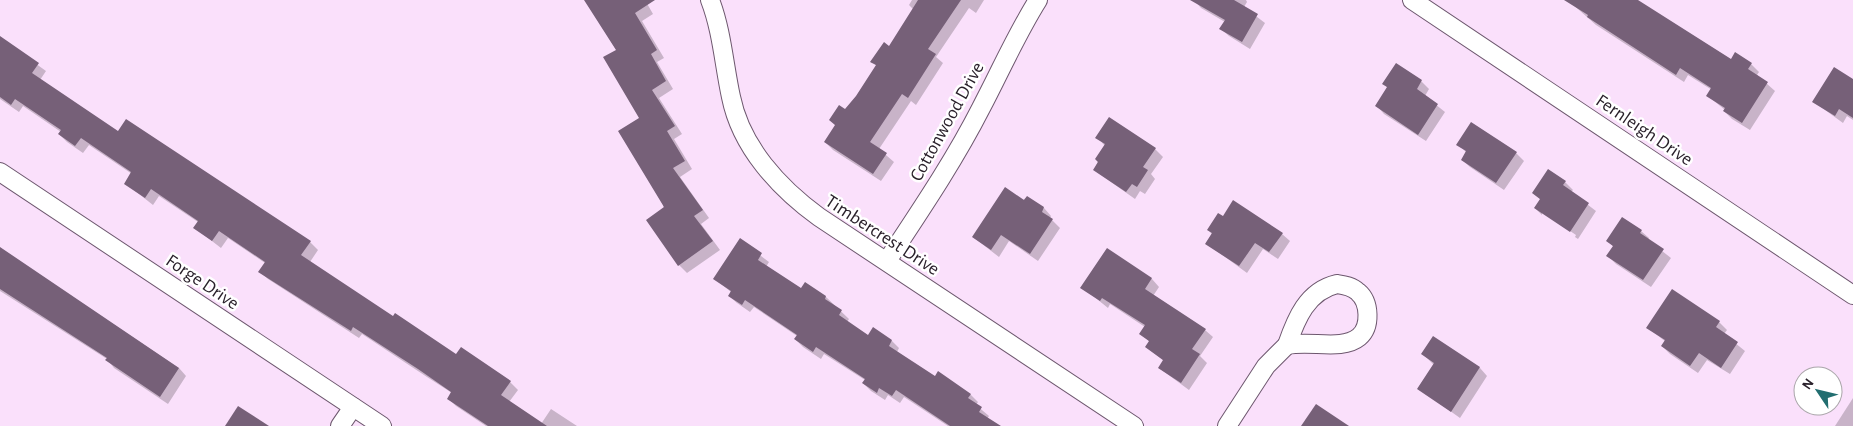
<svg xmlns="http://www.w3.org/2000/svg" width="1853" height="426" font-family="'Alegreya Sans',sans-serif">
	<rect width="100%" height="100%" fill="#fae0fb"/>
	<g fill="#0003">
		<polygon points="585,0 645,0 653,14 642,21 664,58 657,62 673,89 659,98 682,134 674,139 692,169 680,177 709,218 701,224 720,250 687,273 679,265 640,118 617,51"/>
		<polygon points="912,0 984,0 976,13 969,8 936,57 943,63 916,105 911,101 879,149 894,162 881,181 833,150 825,142 877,66 872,61 890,47 914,10 909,5"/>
		<polygon points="1194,0 1246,0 1247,2 1244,7 1265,23 1250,49 1229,36 1221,29 1225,22 1201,8"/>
		<polygon points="1572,0 1636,0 1732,60 1736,54 1751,64 1759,72 1757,75 1775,91 1750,130 1732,119 1724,111 1725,110 1708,96 1712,90 1688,75 1684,82 1596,25 1570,2"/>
		<polygon points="0,38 46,71 40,80 119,133 310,242 318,250 310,262 393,318 456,356 461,349 510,382 518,390 509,402 541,424 551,409 577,426 486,426 456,406 448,398 452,393 427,377 362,334 359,338 268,279 260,272 265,263 228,238 221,248 195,228 198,222 159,196 153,205 125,183 132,174 89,145 83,153 67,142 59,134 61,132 23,106 19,112 0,99"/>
		<polygon points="1396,65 1421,81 1429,89 1425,96 1445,112 1426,141 1384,114 1377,106 1388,88 1384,84"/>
		<polygon points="1853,80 1853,120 1847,116 1843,123 1814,102"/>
		<polygon points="1097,137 1155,149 1163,157 1151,174 1155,179 1145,194 1140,191 1135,199 1094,170 1105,146"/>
		<polygon points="1458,144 1516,153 1524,161 1504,190 1470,167 1462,160 1466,152"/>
		<polygon points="1565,182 1573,190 1571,192 1596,211 1578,239 1575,237 1576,235 1542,212 1542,215 1535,208 1541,200 1533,193"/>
		<polygon points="1027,197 1044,208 1051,216 1050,218 1060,228 1038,261 1009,241 999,257 973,237"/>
		<polygon points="1208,230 1282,234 1290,241 1278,259 1263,249 1247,273 1206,243 1212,234"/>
		<polygon points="1641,231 1649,238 1648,240 1671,258 1651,287 1616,264 1608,256 1614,247 1608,241"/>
		<polygon points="740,240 769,262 766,267 801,290 826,297 849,319 847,322 869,336 892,341 899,348 897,352 935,378 971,395 978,402 976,405 989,416 987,419 998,426 948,426 904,397 900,403 888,395 885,400 871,391 863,383 865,380 824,354 821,359 803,347 795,339 797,336 754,307 750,312 737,303 729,296 731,292 715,279"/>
		<polygon points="0,249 179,368 186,376 168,404 114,368 107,359 0,291"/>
		<polygon points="1107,249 1152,279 1159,287 1153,296 1205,330 1213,337 1200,356 1207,363 1189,390 1159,368 1164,361 1146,347 1150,342 1141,334 1145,327 1110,304 1108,308 1082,287"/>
		<polygon points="1719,322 1727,330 1724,334 1745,351 1730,374 1707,360 1698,373 1670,354 1662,346 1666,342 1648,328"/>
		<polygon points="1433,338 1480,368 1487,376 1460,418 1418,388 1434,365 1423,354"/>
		<polygon points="1853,398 1853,426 1835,426"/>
	</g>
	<g fill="#766078">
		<polygon points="584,0 655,0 635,13 657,50 651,54 666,81 652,90 675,126 667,131 685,161 673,168 703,210 694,216 713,241 678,266 646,220 664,207 618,131 639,118 603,57 616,50"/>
		<polygon points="918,0 961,0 928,49 936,54 908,98 902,94 870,142 887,153 873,174 824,142 835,125 829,120 839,105 845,109 856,96 876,65 870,62 884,42 889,46"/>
		<polygon points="1190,0 1234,0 1258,14 1242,42 1219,29 1225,20"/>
		<polygon points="1564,0 1638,0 1731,59 1735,52 1752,63 1748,69 1768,82 1742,123 1723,111 1725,108 1706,96 1711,88 1680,68 1676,75 1587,17 1588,15"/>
		<polygon points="0,36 39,63 32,73 118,131 126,119 311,241 301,255 393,316 395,313 456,354 461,347 511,381 501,395 547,426 488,426 447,399 451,392 418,369 353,327 351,331 258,272 265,262 219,231 212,241 193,228 198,221 151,189 145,198 124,184 131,172 81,138 75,146 58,134 61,130 15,99 11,105 0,97"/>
		<polygon points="1396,63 1422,80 1417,89 1438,104 1418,135 1375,106 1387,87 1382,84"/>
		<polygon points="1834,67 1853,79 1853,118 1839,109 1835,116 1812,102"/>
		<polygon points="1109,117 1156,148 1143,167 1148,170 1137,187 1132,184 1126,192 1093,170 1098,162 1095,159 1105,144 1095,138"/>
		<polygon points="1471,122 1517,152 1496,183 1461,160 1466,151 1456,145"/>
		<polygon points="1548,169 1566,181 1563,185 1589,203 1570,232 1534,208 1540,199 1532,193"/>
		<polygon points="1005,187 1024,200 1027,196 1044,207 1042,212 1053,219 1030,254 1001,235 991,250 972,237"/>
		<polygon points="1233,200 1283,233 1269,252 1255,243 1239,266 1205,244 1212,233 1207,230 1218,213 1223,216"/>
		<polygon points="1622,217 1642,230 1640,233 1664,249 1643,280 1606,256 1613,246 1606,241"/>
		<polygon points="740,238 762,253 758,260 801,288 805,282 826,296 825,299 842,310 839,315 868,335 873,327 892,340 889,346 935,376 938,371 971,394 968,398 982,407 979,412 1001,426 950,426 896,390 892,396 879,388 877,393 862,383 865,379 816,347 813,352 794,339 797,335 745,300 742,305 728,296 731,291 713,279"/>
		<polygon points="0,247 179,368 160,397 105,360 107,358 0,289"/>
		<polygon points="1107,248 1152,278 1145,289 1206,329 1192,349 1200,354 1181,383 1158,368 1163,360 1145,347 1149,341 1139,334 1145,325 1102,298 1100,301 1080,288"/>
		<polygon points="1672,289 1720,321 1716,327 1738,342 1721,368 1699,353 1690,366 1661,346 1665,340 1646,328"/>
		<polygon points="1433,336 1480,367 1451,412 1417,389 1434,363 1421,354"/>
		<polygon points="1316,404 1349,426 1301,426"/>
		<polygon points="238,406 269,426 225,426"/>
	</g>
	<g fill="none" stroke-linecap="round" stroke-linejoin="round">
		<g stroke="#6d576e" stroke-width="20">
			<g id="minor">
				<path d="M 710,0 C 722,31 724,65 731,97 C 741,147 779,188 819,217 L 1134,426"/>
				<polyline points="1412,0 1853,295"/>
				<polyline points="0,172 382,426"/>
				<path d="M 887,261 C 920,211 954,161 981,108 C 1000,72 1016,35 1038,0"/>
				<path d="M 1337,284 C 1344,285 1352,286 1358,292 C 1370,302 1371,327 1359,337 C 1342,351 1311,340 1287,345 C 1296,319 1307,291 1337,284 Z"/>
				<polyline points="340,426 353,407"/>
				<polyline points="1227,426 1266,366 1287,345"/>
			</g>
		</g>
		<use href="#minor" stroke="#fff" stroke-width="18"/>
	</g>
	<g text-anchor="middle" stroke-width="5" stroke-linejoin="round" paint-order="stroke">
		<g font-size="19" fill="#2a212b" stroke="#fff">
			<text transform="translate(946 121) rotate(-61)" y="7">Cottonwood Drive</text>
			<text transform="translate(1645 129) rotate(34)" y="7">Fernleigh Drive</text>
			<text transform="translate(883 234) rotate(33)" y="7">Timbercrest Drive</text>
			<text transform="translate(203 281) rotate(34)" y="7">Forge Drive</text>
		</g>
	</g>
	<g transform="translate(1818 391) rotate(305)"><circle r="24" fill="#ffffff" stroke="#aaa6aa"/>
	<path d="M0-4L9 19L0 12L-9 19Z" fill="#226e70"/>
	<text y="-8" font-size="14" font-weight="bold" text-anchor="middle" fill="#2a212b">N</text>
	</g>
</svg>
